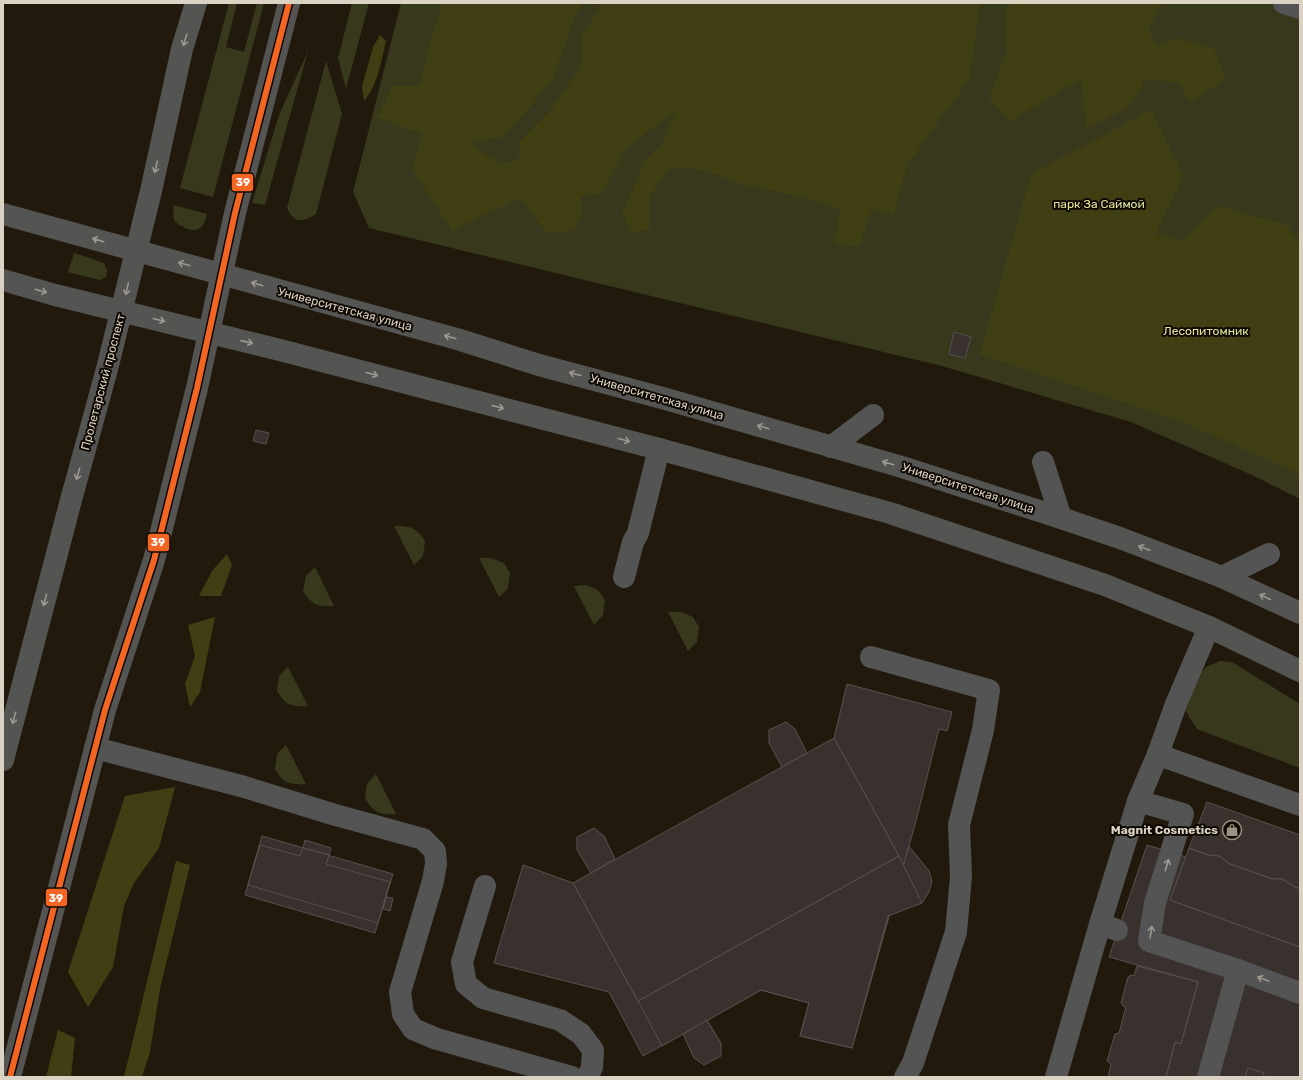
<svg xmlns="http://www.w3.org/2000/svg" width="1303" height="1080" font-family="Rubik,sans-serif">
	<rect width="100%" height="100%" fill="#211a0c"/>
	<g fill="#38381c">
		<polygon points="229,3 237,3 226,47 244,52 257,3 264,3 213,197 180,188"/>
		<polygon points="352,3 369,3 346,89 338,58"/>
		<polygon points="401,3 1300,3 1300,499 1252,475 1131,422 942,366 369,228 353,192"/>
		<polygon points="308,51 265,205 252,203 279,115"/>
		<path d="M 326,61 L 342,114 L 316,214 C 303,222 294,224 287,208 Z"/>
		<path d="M 174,205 L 207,214 C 204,228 199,233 185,228 C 182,226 177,224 175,221 C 172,216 174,210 174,205 Z"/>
		<polygon points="74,253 104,263 107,270 106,277 100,280 68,272"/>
		<path d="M 394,526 C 410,526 416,527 425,541 L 423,556 L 414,565 Z"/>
		<polygon points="479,558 491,558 504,563 510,573 508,588 499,597"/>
		<path d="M 315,567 L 334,606 C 318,607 312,605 303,591 L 306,576 Z"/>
		<polygon points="586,585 598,590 605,600 603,615 594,625 574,586"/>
		<polygon points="668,612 681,612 693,617 699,627 697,642 688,651"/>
		<polygon points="1220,661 1232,662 1300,704 1300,768 1197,729 1185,710 1193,681 1206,667"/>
		<path d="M 288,667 L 308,706 C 291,707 285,705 277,691 L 279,676 Z"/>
		<path d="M 286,745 L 306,784 C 289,785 283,783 275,769 L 277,754 Z"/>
		<path d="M 376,774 L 396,814 C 379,815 373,812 365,798 L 367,784 Z"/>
	</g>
	<g fill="#403f14">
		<polygon points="442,3 583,3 576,14 553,78 526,112 502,137 473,142 481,152 501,164 519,158 520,141 554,106 581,67 581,38 602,3 980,3 970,78 907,165 894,215 871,210 859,247 834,242 841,209 811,199 745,185 701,169 669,168 650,196 649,230 631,232 622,213 645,161 663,142 676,113 655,126 624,151 602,193 581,196 582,214 574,231 547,233 520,198 452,230 412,168 422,134 377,117 393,86 420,86 431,40"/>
		<polygon points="1011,3 1161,3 1148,30 1157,46 1176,38 1214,48 1225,79 1190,103 1178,82 1145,80 1130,107 1086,128 1081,79 1010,121 989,97 1007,51 1005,13"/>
		<path d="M 380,35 L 386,41 C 381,61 378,85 364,101 L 362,86 L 373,47 Z"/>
		<polygon points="1151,110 1183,176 1156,234 1183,240 1218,206 1287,225 1300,244 1300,474 1179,421 980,354 1031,174"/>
		<polygon points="227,554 232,565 221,596 199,596 212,571"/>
		<polygon points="215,617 200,692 190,707 185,684 195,656 188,625"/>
		<polygon points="175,787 159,848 134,883 124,906 113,967 88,1007 68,972 125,796"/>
		<polygon points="176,861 190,865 160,989 150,1052 142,1077 124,1077"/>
		<polygon points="58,1030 75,1038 71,1077 46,1077"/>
	</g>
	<g fill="#38312e" stroke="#59514f">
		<polygon points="954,332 971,337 965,358 949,354"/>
		<polygon points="256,430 269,433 266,444 253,441"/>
		<polygon points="847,684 952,712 947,731 939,729 916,821 852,1048 800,1036 809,1003 761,990 643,1056 609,992 494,963 523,865 573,883 638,1001 899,856 834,738"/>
		<polygon points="786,722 795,729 807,753 782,767 769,743 769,730"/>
		<polygon points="834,738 899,856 638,1001 573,883"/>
		<polygon points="1207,802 1300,835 1300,889 1293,886 1282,879 1272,879 1230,864 1219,856 1208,855 1189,848"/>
		<polygon points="594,828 604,836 615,859 591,873 577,850 577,837"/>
		<polygon points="262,836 393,874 375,933 245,895"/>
		<polygon points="305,840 331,848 329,855 303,848"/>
		<polygon points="260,845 300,856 303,848 329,855 326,864 390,882 378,923 248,885"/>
		<polygon points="1147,845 1186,857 1170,900 1300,947 1300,1077 1166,1077 1175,1042 1181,1044 1198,982 1109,957"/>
		<polygon points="909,846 929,871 932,881 929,892 922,903 895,894"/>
		<polygon points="1189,848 1208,855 1219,856 1230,864 1272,879 1282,879 1293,886 1300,889 1300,947 1170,900"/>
		<polygon points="899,856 922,903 888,916 852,1048 800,1036 809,1003 761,990 662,1046 638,1001"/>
		<polygon points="386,897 393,898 390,911 383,909"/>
		<polygon points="1137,966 1198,982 1181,1044 1175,1042 1166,1077 1108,1077 1111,1064 1107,1061 1115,1034 1119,1033 1126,1007 1123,1006 1121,1003 1128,977 1131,975 1134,976"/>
		<polygon points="707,1020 721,1043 721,1056 704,1065 694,1058 683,1034"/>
		<polygon points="1248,1068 1264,1073 1263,1077 1245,1077"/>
	</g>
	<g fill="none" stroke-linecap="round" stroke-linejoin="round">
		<g stroke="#545455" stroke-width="22">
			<polyline points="1284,3 1300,8"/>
			<polyline points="831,447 873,415"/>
			<polyline points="1043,462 1061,518"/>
			<polyline points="624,577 633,542 638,533 659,449"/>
			<polyline points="1222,577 1269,554"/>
			<polyline points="871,657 989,690 983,730 959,825 961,876 956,932 913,1063 905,1077"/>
			<polyline points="95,748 241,786 332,814 423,839 435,851 436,864 433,881 400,992 403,1014 413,1029 437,1039 572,1077"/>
			<polyline points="1158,754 1170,759 1300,805"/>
			<polyline points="1138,801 1183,814 1155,903 1149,941 1238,970 1300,993"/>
			<polyline points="485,886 462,962 466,984 483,998 560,1020 581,1034 593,1050 592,1067 588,1077"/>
			<polyline points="1100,924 1117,930"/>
			<polyline points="1056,1077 1100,924 1138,801 1158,754 1176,704 1209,627"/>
			<polyline points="1208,1077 1238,970"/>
		</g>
		<g stroke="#545452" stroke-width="22">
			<polyline points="3,214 457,339 539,365 666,399 902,467 1061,518 1120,538 1222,577 1300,613"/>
			<polyline points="3,280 55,295 276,349 659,449 890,513 1105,585 1209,627 1300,671"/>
			<polyline points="3,760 71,500 107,369 151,191 182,49 196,3"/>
			<polyline points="10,1077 105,710 154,560 197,388 235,213 289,3"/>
		</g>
		<g stroke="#0e0802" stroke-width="9">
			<polyline id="bus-1" points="10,1077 105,710 154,560 197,388 235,213 289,3"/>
		</g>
		<use href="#bus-1" stroke="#f26522" stroke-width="6"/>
	</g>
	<defs><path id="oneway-shaft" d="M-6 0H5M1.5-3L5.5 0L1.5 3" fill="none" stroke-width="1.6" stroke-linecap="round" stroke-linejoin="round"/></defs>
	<g stroke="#9e9990">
		<use href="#oneway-shaft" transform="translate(185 40) rotate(107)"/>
		<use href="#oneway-shaft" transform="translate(156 167) rotate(103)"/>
		<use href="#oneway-shaft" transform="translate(98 240) rotate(-164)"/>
		<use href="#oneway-shaft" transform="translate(184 264) rotate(-165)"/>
		<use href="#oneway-shaft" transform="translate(257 284) rotate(-164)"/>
		<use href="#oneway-shaft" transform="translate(127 289) rotate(103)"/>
		<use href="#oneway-shaft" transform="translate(41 291) rotate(16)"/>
		<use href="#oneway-shaft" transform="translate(159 320) rotate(14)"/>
		<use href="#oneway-shaft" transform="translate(450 337) rotate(-165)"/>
		<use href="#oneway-shaft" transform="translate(247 342) rotate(13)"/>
		<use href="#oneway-shaft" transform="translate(372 374) rotate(15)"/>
		<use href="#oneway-shaft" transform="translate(575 374) rotate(-165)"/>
		<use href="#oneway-shaft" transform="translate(498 407) rotate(15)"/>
		<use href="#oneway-shaft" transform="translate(763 427) rotate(-164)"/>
		<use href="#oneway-shaft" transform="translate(624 440) rotate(15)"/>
		<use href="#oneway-shaft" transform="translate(888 463) rotate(-164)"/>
		<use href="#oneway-shaft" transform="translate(78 474) rotate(106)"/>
		<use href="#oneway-shaft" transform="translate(1144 548) rotate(-159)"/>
		<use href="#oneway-shaft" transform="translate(1265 597) rotate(-155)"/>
		<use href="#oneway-shaft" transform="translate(45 600) rotate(105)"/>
		<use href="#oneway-shaft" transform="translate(14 718) rotate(105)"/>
	</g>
	<g stroke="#9e9991">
		<use href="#oneway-shaft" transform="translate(1167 865) rotate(-73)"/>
		<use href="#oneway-shaft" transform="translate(1151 932) rotate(-81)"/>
		<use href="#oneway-shaft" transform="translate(1263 979) rotate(-160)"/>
	</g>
	<defs>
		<g id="shop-ring" transform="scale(1)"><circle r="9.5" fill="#0e0802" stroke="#999282" stroke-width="1.5"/><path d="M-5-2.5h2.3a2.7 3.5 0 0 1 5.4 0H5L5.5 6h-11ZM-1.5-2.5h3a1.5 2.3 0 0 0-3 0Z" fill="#999282"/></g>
	</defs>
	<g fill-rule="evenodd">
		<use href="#shop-ring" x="1232" y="830"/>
	</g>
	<g text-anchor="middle" stroke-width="4" stroke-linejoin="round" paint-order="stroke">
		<g font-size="12" fill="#e3e699" stroke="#0e0802">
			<text x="1099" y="208">парк За Саймой</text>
			<text x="1206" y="335">Лесопитомник</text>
		</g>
		<g font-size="12" fill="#dad2c2" stroke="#0e0802">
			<text transform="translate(345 309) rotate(15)" y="4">Университетская улица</text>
			<text transform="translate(103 382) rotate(-75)" y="4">Пролетарский проспект</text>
			<text transform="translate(657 397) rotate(16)" y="4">Университетская улица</text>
			<text transform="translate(968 488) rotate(18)" y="4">Университетская улица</text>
		</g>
		<g font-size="12" font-weight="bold" fill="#dad2c2" stroke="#0e0802" text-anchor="end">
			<text x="1218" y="834">Magnit Cosmetics</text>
		</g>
	</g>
	<g stroke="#0e0802" stroke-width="1.5">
		<rect x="231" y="173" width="23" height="19" rx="4" fill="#f26522"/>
		<rect x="147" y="533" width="23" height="19" rx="4" fill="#f26522"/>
		<rect x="45" y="888" width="23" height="19" rx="4" fill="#f26522"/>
	</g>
	<g font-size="11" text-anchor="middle" font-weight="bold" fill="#fff">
		<text x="243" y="186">39</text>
		<text x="158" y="546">39</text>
		<text x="56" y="902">39</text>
	</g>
	<rect width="1303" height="1080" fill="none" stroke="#dad2c2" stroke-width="8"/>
</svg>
